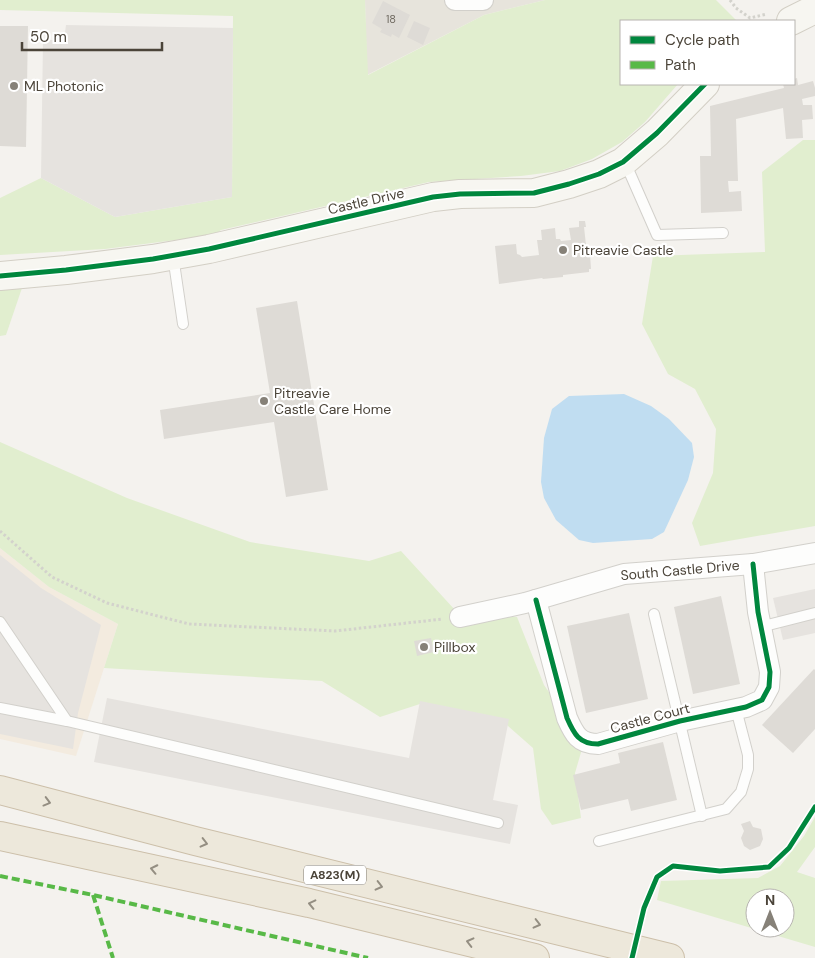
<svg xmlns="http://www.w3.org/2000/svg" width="815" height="958" font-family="'DM Sans',sans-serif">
	<rect width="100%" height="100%" fill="#f4f2ee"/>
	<polygon fill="#e7e4dc" points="365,0 545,0 484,15 367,75"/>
	<polygon fill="#f3ebdf" points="0,548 49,587 118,624 76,756 0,739"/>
	<g fill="#e1eecf" fill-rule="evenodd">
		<polygon points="0,0 365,0 368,75 484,15 545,0 716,0 737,21 621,21 621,84 678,84 645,122 622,142 592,159 560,171 521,176 429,182 221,230 215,235 105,249 0,255 0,198 41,178 115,217 232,197 233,16 0,10"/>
		<polygon points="803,140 815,140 815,526 700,546 692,523 713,473 716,429 695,389 668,374 642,324 653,256 765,252 762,172"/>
		<polygon points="23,285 6,335 0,336 0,287"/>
		<polygon points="0,442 127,498 250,542 369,561 401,551 455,610 517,617 544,685 567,718 582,749 575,773 581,818 552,825 541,809 533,748 499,718 423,703 380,717 322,681 104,668 118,624 49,587 0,548"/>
		<path d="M 815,817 L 815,847 L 797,872 L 815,878 L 815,947 L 657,900 L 661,881 L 758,878 L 780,866 L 804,836 ZM 755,898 L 785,898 L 785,928 L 755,928 Z"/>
	</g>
	<g fill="#e6e3df">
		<polygon points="66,25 233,28 232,197 115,217 41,178 43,40 64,40"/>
		<polygon points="0,555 41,588 101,625 78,713 73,749 0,734"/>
		<polygon points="815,589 815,633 783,640 773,598"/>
		<polygon points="107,698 409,758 420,701 509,719 493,800 518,805 510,844 94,762"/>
	</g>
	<polygon fill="#c0ddf1" points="624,394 651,406 669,419 692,443 694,457 688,480 664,532 652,539 593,543 579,540 556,520 544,498 541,482 544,438 552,409 569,396"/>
	<g fill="#dedbd6">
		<polygon points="383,1 410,15 399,38 392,34 391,37 380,32 382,29 372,23"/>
		<polygon points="414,21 430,28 423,45 407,37"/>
		<polygon points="0,26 28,26 26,147 0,146"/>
		<polygon points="797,78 798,85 813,81 815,88 815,96 802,99 803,105 812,105 813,119 802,120 803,138 786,139 783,108 736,119 738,181 728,181 729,192 741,191 742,211 701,213 700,156 711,156 710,106 784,88 783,84 794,84 794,79"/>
		<polygon points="579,221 585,221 586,227 584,227 587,254 590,254 591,269 589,269 589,272 563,275 563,277 543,279 542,278 499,284 495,246 516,244 517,254 520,255 522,257 539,255 537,240 542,240 541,230 555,228 556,239 560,239 561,241 571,240 569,228 579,227"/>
		<polygon points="297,301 328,490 286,497 274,422 164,439 160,410 270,393 256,308"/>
		<polygon points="721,596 740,684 693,694 674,607"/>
		<polygon points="629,613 648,699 586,713 567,626"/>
		<polygon points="431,638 434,652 417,656 414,641"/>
		<polygon points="814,669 815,670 815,729 793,753 762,725"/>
		<polygon points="663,742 677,800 631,811 628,799 581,810 573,775 620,763 618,753"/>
		<polygon points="750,821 753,827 761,829 763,839 760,846 750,850 744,846 741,838 744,831 741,824"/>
	</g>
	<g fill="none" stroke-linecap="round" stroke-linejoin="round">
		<g stroke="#d2d0cb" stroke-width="12">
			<g id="lane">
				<polyline points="623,162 628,169 657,235 723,233"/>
				<polyline points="173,256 183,324"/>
				<polyline points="654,614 702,816"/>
				<polyline points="0,622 67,721 498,823"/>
				<polyline points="760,627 815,613"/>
				<polyline points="0,708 67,721"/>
				<polyline points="599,841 726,809 741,792 748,769 748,755 736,709"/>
			</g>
		</g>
		<g stroke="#d2d0cb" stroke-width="22">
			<g id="street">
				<polyline points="455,0 483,0"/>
				<path d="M 536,600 L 567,718 C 574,734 579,744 598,744 L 680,721 L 746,707 L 762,700 L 769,687 L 770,672 L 758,612 L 753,564"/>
				<polyline points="460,617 525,603 624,574 753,564 815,553"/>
			</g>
		</g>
		<g stroke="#d3cfc5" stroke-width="30">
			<g id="secondary">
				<polyline points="791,21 815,9"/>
				<polyline points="0,276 66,270 153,259 209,249 433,197 460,194 534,193 569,184 599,174 623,162 657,133 705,84"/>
			</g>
		</g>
		<g stroke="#ccbfa9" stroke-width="30">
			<g id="highway">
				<polyline points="0,790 195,841 670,958"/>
				<polyline points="0,836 309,903 535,958"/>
			</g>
		</g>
		<g stroke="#d3d2cc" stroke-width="3" stroke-dasharray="2.5 2.5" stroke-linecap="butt">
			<polyline points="730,0 736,8 750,18 767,14"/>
			<polyline points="0,531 52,577 107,603 189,624 335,631 443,619"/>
		</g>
		<use href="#lane" stroke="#fdfdfc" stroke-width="10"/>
		<use href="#street" stroke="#fdfdfc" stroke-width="20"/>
		<use href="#secondary" stroke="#f7f6f1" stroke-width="28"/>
		<use href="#highway" stroke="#ede8db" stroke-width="28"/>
		<g stroke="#58b947" stroke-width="4" stroke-dasharray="8 4" stroke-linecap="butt">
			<polyline points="0,876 93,895 368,958"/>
			<polyline points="93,895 113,958"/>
		</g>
		<g stroke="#fff" stroke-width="8">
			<g id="cycleway">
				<polyline points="0,276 66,270 153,259 209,249 433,197 460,194 534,193 569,184 599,174 623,162 657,133 705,84"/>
				<path d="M 536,600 L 567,718 C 574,734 579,744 598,744 L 680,721 L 746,707 L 762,700 L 769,687 L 770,672 L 758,612 L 753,564"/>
				<polyline points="632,958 644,908 657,877 673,866 720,871 769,867 789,848 815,807"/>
			</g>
		</g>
		<use href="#cycleway" stroke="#00873e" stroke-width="5"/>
	</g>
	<defs><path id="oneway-chevron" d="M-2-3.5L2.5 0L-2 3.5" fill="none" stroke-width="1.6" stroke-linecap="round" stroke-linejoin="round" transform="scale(1.25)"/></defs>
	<g stroke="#948e82">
		<use href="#oneway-chevron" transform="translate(47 802) rotate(15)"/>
		<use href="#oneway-chevron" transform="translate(204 843) rotate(14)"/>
		<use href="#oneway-chevron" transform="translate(154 869) rotate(-168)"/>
		<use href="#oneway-chevron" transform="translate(379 886) rotate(14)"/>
		<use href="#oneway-chevron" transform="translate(312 904) rotate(-167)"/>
		<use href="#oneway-chevron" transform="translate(537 924) rotate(14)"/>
		<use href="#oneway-chevron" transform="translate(470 942) rotate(-166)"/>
	</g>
	<g fill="#868178" stroke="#fff" stroke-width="2">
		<circle cx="14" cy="86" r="5"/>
		<circle cx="563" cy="250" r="5"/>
		<circle cx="264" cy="401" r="5"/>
		<circle cx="424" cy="647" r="5"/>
	</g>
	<g text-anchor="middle" stroke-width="4.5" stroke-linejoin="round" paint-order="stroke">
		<g font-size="11" fill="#706a61">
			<text x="391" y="23">18</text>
		</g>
		<rect fill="#fff" stroke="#817c74" stroke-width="1" x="304" y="865.5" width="62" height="19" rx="4"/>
		<g font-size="12" font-weight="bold" fill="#4b4439">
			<text x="335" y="879">A823(M)</text>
		</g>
		<g font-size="14" fill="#4b4439" stroke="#fff" text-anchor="start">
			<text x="24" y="91">ML Photonic</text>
			<text x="573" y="255">Pitreavie Castle</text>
			<text x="274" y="398">Pitreavie<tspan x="274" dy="16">Castle Care Home</tspan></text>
			<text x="434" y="652">Pillbox</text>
		</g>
		<g font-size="14" fill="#4b4439" stroke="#fff">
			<text transform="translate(366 201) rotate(-13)" y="5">Castle Drive</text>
			<text transform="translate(680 570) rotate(-5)" y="5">South Castle Drive</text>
			<text transform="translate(650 718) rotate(-15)" y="5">Castle Court</text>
		</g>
	</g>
	<rect x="620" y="20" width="175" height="65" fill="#ffffff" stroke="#b7b4b0"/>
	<rect x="630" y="36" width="25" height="8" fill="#00873e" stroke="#b7b4b0"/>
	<text x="665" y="45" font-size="15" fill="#4b4439">Cycle path</text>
	<rect x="630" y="61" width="25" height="8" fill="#58b947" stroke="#b7b4b0"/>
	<text x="665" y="70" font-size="15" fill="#4b4439">Path</text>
	<g transform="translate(770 913)"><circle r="24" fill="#ffffff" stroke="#b7b4b0"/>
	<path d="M0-4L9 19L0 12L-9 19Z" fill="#868178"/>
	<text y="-8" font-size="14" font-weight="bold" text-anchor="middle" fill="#4b4439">N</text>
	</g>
	<path d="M22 42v8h140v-8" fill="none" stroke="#4b4439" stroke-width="2.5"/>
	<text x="30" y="42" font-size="15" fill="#4b4439" stroke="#ffffff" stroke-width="4" paint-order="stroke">50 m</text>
</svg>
